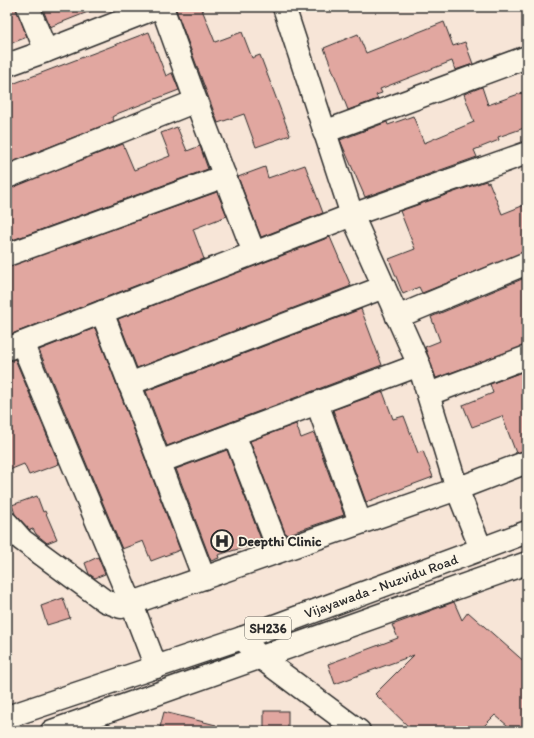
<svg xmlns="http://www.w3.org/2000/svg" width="534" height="738" font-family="Itim,sans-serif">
	<rect width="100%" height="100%" fill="#f7e5d7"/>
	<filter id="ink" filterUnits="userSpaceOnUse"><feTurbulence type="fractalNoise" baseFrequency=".025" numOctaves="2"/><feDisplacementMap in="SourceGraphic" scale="8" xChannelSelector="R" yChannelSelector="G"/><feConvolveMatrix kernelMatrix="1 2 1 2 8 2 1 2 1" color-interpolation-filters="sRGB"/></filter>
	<g filter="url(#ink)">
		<g fill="#e1a7a0" stroke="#2b2b2b">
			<polygon points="7,7 16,7 27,37 7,45"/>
			<polygon points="42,7 98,7 98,8 50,27"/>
			<polygon points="175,7 201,7 215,42 242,32 252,58 260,55 290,135 256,147 244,114 218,123"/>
			<polygon points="444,22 453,46 465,42 473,64 455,70 452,61 380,89 382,93 376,95 378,99 348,110 324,48 358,34 366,53"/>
			<polygon points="149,32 166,76 172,73 179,90 119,113 112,117 114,121 7,164 7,86"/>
			<polygon points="482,87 488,105 527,91 527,127 498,137 499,140 474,150 477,157 365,197 340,140 387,122 388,125 413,116 424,143 474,122 464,94"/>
			<polygon points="177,127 187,151 200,146 208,169 7,242 7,189 123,144 134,170 170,156 161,133"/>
			<polygon points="305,165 323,213 261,237 238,177 265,167 268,178"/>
			<polygon points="486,181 487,183 489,182 502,214 527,204 527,251 422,293 419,287 403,294 389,259 415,249 400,211"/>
			<polygon points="217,192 227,216 193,229 204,259 7,336 7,267"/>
			<polygon points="330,237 351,286 137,368 118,319"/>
			<polygon points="527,277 527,345 436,378 425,347 440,341 431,317"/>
			<polygon points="361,309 382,365 167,446 146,391"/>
			<polygon points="95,328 180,550 151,561 143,541 122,549 39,350"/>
			<polygon points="15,359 59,464 29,475 24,464 7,471 7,361"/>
			<polygon points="527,370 527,450 516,453 502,416 472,427 463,405 493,393 490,384"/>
			<polygon points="383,392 393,419 404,416 418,453 423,451 433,477 366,502 333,410"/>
			<polygon points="296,424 301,438 314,433 344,515 286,535 250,441"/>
			<polygon points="227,450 262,542 218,555 219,558 211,561 176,469"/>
			<polygon points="37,496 43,512 45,511 57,539 47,543 36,534 33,529 30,530 15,514 12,505"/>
			<polygon points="98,557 105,574 95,578 89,574 85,563"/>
			<polygon points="63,598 70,618 47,625 41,606"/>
			<polygon points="454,602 462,620 468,612 527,664 527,731 514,731 495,715 479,731 413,731 375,694 414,655 335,684 328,664 398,638 392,625"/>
			<rect x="264" y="711" width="24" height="20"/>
			<polygon points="164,712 216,725 215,731 159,731"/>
		</g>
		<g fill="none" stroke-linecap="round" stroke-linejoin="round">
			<g stroke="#2b2b2b" stroke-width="25">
				<g id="street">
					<polyline points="28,7 46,51"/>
					<polyline points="162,7 196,101"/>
					<polyline points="284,7 352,215 419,365 457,489 481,549"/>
					<polyline points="7,65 46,51 158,7"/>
					<polyline points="324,132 527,57"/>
					<polyline points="7,177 196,101 254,253"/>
					<polyline points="7,255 225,176"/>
					<polyline points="102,312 204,578"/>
					<polyline points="397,317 527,263"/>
					<polyline points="22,343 136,615 156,667"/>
					<polyline points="7,349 352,215 527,153"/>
					<polyline points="129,384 384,287"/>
					<polyline points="429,394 527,357"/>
					<polyline points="317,403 360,522"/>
					<polyline points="234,434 279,551"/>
					<polyline points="159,462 419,365"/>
					<polyline points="7,523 22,540 105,601 121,607 457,489 527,462"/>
					<polyline points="242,638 261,658 359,731"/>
				</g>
			</g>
			<g stroke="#2b2b2b" stroke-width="25">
				<g id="primary">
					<polyline points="7,717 242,638 527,532"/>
					<polyline points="52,731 527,563"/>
				</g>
			</g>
			<use href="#street" stroke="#fcf5e5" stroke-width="22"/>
			<use href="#primary" stroke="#fcf5e5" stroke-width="22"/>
		</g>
	</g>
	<defs>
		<g id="hospital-ring" transform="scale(1.15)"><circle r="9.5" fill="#fcf5e5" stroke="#2b2b2b" stroke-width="1.5"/><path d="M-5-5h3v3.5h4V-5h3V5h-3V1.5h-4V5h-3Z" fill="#2b2b2b"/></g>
	</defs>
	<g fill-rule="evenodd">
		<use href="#hospital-ring" x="222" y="541"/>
	</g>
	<g text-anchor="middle" stroke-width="3.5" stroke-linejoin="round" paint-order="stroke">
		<rect fill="#fcf5e5" stroke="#6a6863" stroke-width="1" x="245" y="617" width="46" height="22" rx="3"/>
		<g font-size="13" font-weight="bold" fill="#2b2b2b">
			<text x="268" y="633">SH236</text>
		</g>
		<g font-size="14" font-weight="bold" fill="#2b2b2b" stroke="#fcf5e5" text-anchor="start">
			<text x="238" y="546">Deepthi Clinic</text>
		</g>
		<g font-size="14" fill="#2b2b2b" stroke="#fcf5e5">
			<text transform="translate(381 586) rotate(-20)" y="5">Vijayawada - Nuzvidu Road</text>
		</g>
	</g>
	<rect width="534" height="738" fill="none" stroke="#fcf5e5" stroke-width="24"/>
	<rect x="12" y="12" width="510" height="714" fill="none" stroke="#2b2b2b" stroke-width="1.5" filter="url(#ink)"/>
</svg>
